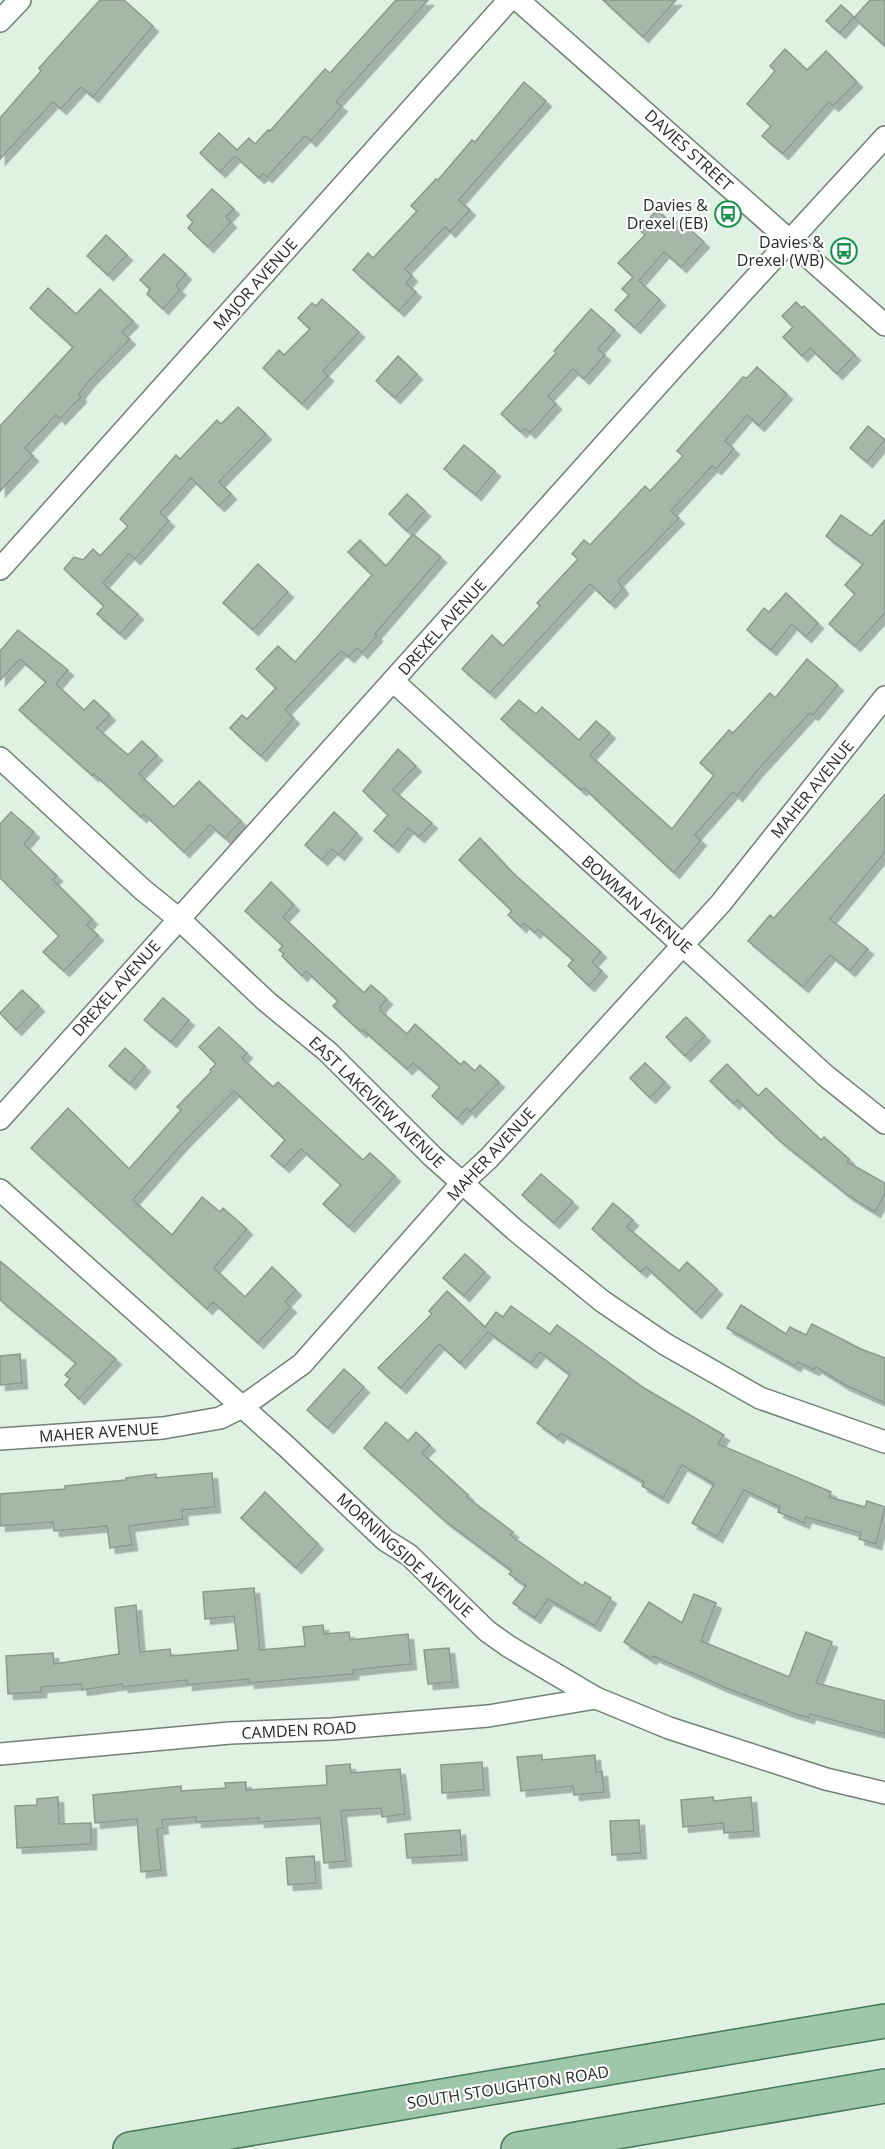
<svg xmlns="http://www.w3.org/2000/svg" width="885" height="2149" font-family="'Open Sans',sans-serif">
	<defs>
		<filter id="shadow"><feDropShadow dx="5.5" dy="5.5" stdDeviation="0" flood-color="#0004"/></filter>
	</defs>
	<rect width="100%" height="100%" fill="#dff1e3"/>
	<g fill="#a6b7a9" stroke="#8a9a8d" stroke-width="1.5" filter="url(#shadow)">
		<polygon points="100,0 124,0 153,26 93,97 81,87 61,109 53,102 0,159 0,118 41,71 39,68"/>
		<polygon points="396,0 428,0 336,102 342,106 311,141 305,136 267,177 263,174 259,178 235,156 220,172 200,153 219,133 237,150 249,138 255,144 268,130 270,131 325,69 330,73"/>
		<polygon points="603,0 676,0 643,37"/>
		<polygon points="870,0 885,0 885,46 854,18"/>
		<polygon points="841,5 854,17 840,33 826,21"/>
		<polygon points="785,49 807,70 826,51 857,82 833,106 829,102 783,154 762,136 771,126 747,104 775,71 770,66"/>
		<polygon points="524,82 546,101 459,200 470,210 450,232 445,227 405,269 412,276 406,283 416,292 399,311 353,270 368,253 373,258 417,211 411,206 436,179 438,180 472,140 475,142"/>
		<polygon points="212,189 234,209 226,217 231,222 208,247 188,228 193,222 187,216"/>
		<polygon points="657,210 674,225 679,220 704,242 681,267 664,252 639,281 660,300 635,328 615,310 629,295 622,289 633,277 618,263 645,235 639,230"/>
		<polygon points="106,235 127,255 108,275 87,256"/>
		<polygon points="164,254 186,274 176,286 180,290 163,309 147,294 150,289 140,280"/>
		<polygon points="48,288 76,314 100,289 133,321 122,332 130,339 89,381 79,394 81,397 60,419 56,415 25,448 33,456 0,491 0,426 73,347 30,308"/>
		<polygon points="322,299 359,332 323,371 328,376 302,404 263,368 279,350 284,355 310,329 298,318 312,303 316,306"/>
		<polygon points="796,302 802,308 804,306 855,355 837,374 810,348 802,356 783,337 793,327 782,316"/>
		<polygon points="591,309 615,330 598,349 605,355 584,379 573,369 548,396 556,404 530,433 525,428 521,432 501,414 556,353 554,351"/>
		<polygon points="398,356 417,374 395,398 376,381"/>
		<polygon points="757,367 787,394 759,426 747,415 725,441 734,449 716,469 712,466 671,511 679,518 618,581 623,589 610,603 590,584 490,693 462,669 492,635 503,646 540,606 537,603 578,559 572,554 584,540 590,545 645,486 650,491 683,456 677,451 743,377 747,378"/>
		<polygon points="238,407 266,434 219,482 231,494 219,506 191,478 160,513 169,521 135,559 129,554 103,583 138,614 120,634 97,614 104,606 64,569 74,557 83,560 93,549 100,556 128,526 120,519 176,455 180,459 217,420 221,424"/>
		<polygon points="868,426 885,440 867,462 850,448"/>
		<polygon points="464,445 495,471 476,495 444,469"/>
		<polygon points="407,494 425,511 407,531 389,514"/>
		<polygon points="841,515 871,536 885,520 885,613 855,646 829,624 855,594 845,585 863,564 826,536"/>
		<polygon points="413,534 441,557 375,634 377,636 362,653 357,648 349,657 341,651 285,710 294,718 261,756 230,728 242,715 247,719 276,688 256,669 278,646 295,662 372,575 348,552 360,540 386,566"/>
		<polygon points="258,564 288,592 253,630 223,603"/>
		<polygon points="786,593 818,623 806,637 792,624 771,650 747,630 764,608 769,612"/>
		<polygon points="18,630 68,670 56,684 84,710 94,700 110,715 97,728 128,755 142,741 157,755 139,774 174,807 199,781 241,821 225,838 210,825 184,852 144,814 141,817 94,774 93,776 19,710 46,682 20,659 0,680 0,651"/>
		<polygon points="807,659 838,685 813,715 810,713 756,772 737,796 733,792 695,835 701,840 674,873 584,788 581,790 501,719 519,700 536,714 542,707 579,740 596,721 610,733 590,755 672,829 714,775 700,763 729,730 733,733 770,693 775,698"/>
		<polygon points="398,749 416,766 393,790 432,823 419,837 408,828 393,847 374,831 388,815 363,791"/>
		<polygon points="885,794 885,852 830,919 868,949 850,971 830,955 803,987 748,941 770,915 774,918"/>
		<polygon points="11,812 34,832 24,844 57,876 53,880 92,919 87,925 98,935 64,971 43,952 59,936 0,878 0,824"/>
		<polygon points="334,812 357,833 339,855 332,849 322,860 305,845"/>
		<polygon points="480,838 513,873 601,952 592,962 602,971 589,986 568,966 573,960 538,929 535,933 524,923 521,927 508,915 512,911 459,860"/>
		<polygon points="271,882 294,905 283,917 364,993 371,985 387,999 380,1007 381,1011 407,1034 415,1024 461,1065 464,1061 475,1071 480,1065 499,1082 470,1112 467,1108 457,1119 432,1096 440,1087 413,1063 407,1069 363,1030 361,1032 333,1006 338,1001 306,971 302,976 282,956 284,954 279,950 283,946 245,911"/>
		<polygon points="22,990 39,1006 16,1030 0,1013"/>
		<polygon points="163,998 189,1020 171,1042 144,1020"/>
		<polygon points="686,1017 705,1036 685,1056 666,1037"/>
		<polygon points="219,1027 247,1053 242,1058 273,1087 278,1082 363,1160 370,1153 395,1176 349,1227 323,1204 341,1185 301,1149 284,1167 271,1156 285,1140 234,1091 181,1145 133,1200 172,1235 202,1197 220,1212 223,1208 247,1229 214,1268 245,1297 272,1267 296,1290 285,1302 291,1307 258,1343 213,1302 207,1309 31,1148 68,1108 129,1169 181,1110 177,1107 211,1072 210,1070 216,1064 199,1047"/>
		<polygon points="125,1048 145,1066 130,1084 109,1066"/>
		<polygon points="645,1063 665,1082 650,1098 630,1078"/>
		<polygon points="727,1064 758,1096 766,1088 821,1140 824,1137 849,1159 847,1162 885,1183 885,1194 875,1212 849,1196 780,1141 737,1100 734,1104 710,1081"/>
		<polygon points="541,1174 573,1202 554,1223 522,1195"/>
		<polygon points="613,1203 633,1220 627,1227 679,1271 687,1262 717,1289 696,1313 646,1267 641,1272 592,1229"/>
		<polygon points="465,1254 485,1272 464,1296 443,1278"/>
		<polygon points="0,1261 116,1359 79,1399 65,1385 70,1379 65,1375 76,1363 0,1300"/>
		<polygon points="447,1291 485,1327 496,1312 503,1317 511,1306 550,1334 557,1325 644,1388 724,1435 718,1444 831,1492 829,1497 865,1507 867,1501 885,1507 876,1544 859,1539 861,1533 806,1517 804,1523 778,1512 780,1507 744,1490 717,1537 692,1523 714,1484 682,1465 663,1498 642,1486 644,1482 561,1433 558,1438 537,1423 570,1375 540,1352 531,1363 488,1332 460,1363 439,1344 401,1388 378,1368 432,1314 429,1311"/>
		<polygon points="741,1305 786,1334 790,1327 806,1335 812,1324 861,1349 885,1358 885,1403 845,1385 816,1367 814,1370 798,1362 795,1366 727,1328"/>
		<polygon points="20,1354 22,1383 0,1385 0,1356"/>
		<polygon points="344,1369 364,1387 328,1428 307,1410"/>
		<polygon points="386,1422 408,1441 416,1432 430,1445 422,1453 468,1495 467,1497 513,1532 510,1535 583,1586 585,1582 611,1598 595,1626 548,1599 535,1618 513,1603 526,1586 509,1574 512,1571 445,1521 364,1448"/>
		<polygon points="212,1473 215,1507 182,1510 183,1519 129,1526 132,1545 110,1548 107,1526 54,1531 53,1522 0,1526 0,1494 65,1489 65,1486 126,1480 126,1478 156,1474 156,1478"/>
		<polygon points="265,1492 318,1544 296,1568 241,1518"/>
		<polygon points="254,1588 260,1650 305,1646 303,1627 323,1625 324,1634 349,1632 350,1640 408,1634 411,1664 353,1670 353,1674 249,1683 249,1679 187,1685 187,1680 123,1687 122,1684 82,1690 81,1684 41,1687 41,1692 8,1694 6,1656 53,1653 54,1664 119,1654 115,1608 136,1605 140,1652 170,1649 171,1656 238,1650 234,1616 205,1619 203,1592"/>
		<polygon points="694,1594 716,1603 701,1641 789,1677 806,1632 832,1642 816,1683 885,1701 885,1734 810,1714 809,1718 792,1713 726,1688 653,1656 651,1659 624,1642 649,1602 682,1623"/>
		<polygon points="449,1648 453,1682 428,1684 424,1650"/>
		<polygon points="542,1755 542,1760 595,1755 596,1772 602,1771 604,1792 574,1795 573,1786 521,1791 517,1757"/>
		<polygon points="482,1762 484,1790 442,1793 441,1765"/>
		<polygon points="350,1764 351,1773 400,1769 405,1814 382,1817 381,1808 341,1811 346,1861 324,1863 320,1818 259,1822 259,1818 196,1822 196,1817 162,1820 163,1828 157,1829 161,1870 141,1872 137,1819 95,1823 93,1795 181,1786 181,1791 226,1788 225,1783 246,1782 246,1790 327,1785 326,1766"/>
		<polygon points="58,1797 59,1824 91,1823 91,1844 17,1848 15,1806 37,1805 37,1799"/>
		<polygon points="713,1797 714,1801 751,1797 754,1831 724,1833 723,1823 683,1827 681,1800"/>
		<polygon points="639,1820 641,1853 612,1855 610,1821"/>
		<polygon points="460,1830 462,1855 407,1858 405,1834"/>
		<polygon points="314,1856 316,1883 288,1885 286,1858"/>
	</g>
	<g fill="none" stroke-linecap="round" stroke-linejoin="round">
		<g stroke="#718174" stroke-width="24">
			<g id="minor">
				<polyline points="518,0 885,325"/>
				<polyline points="0,21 20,0"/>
				<polyline points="0,569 509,0"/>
				<polyline points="393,681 826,1076 885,1123"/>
				<polyline points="0,758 143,890 179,919 266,1001 328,1052 433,1157 515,1230 602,1301 665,1344 760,1398 885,1442"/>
				<polyline points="0,1119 673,368 885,137"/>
				<polyline points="0,1190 287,1447 385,1540 409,1555 487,1631 508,1646 596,1698 669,1728 826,1779 885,1793"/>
				<polyline points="0,1439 163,1428 220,1418 242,1407 302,1364 463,1182 489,1158 721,903 885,697"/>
				<polyline points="0,1754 230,1733 332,1729 488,1716 596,1698"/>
			</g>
		</g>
		<g stroke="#497756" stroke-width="36">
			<g id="primary">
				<polyline points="130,2149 885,2021"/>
				<polyline points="518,2149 885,2086"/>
			</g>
		</g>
		<use href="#minor" stroke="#fff" stroke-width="21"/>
		<use href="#primary" stroke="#9ec6a9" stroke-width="33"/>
	</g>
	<defs>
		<g id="bus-ring" transform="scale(1.35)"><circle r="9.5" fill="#fff" stroke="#19904b" stroke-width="1.5"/><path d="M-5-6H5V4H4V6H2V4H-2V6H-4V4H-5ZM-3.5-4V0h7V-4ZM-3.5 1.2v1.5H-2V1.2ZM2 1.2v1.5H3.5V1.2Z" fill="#19904b"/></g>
	</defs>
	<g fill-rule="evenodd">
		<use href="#bus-ring" x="728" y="214"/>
		<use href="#bus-ring" x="844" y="251"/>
	</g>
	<g text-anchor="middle" stroke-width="4.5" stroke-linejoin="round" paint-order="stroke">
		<g font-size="16" fill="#252c27" stroke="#fff">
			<text transform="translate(689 150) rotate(42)" y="6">DAVIES STREET</text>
			<text transform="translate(255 284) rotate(-48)" y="6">MAJOR AVENUE</text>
			<text transform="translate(442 627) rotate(-48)" y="6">DREXEL AVENUE</text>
			<text transform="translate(812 789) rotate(-51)" y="6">MAHER AVENUE</text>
			<text transform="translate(637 904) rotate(41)" y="6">BOWMAN AVENUE</text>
			<text transform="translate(116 988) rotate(-48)" y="6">DREXEL AVENUE</text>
			<text transform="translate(377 1102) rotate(44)" y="6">EAST LAKEVIEW AVENUE</text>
			<text transform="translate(491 1154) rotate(-47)" y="6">MAHER AVENUE</text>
			<text transform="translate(99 1432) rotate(-4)" y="6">MAHER AVENUE</text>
			<text transform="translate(405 1555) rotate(42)" y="6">MORNINGSIDE AVENUE</text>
			<text transform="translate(299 1730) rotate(-3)" y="6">CAMDEN ROAD</text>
			<text transform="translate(508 2087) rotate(-9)" y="6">SOUTH STOUGHTON ROAD</text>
		</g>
		<g font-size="16" fill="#252c27" stroke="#fff" text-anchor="end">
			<text x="708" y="211">Davies &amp;<tspan x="708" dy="18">Drexel (EB)</tspan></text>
			<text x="824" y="248">Davies &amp;<tspan x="824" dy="18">Drexel (WB)</tspan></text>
		</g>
	</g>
</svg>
